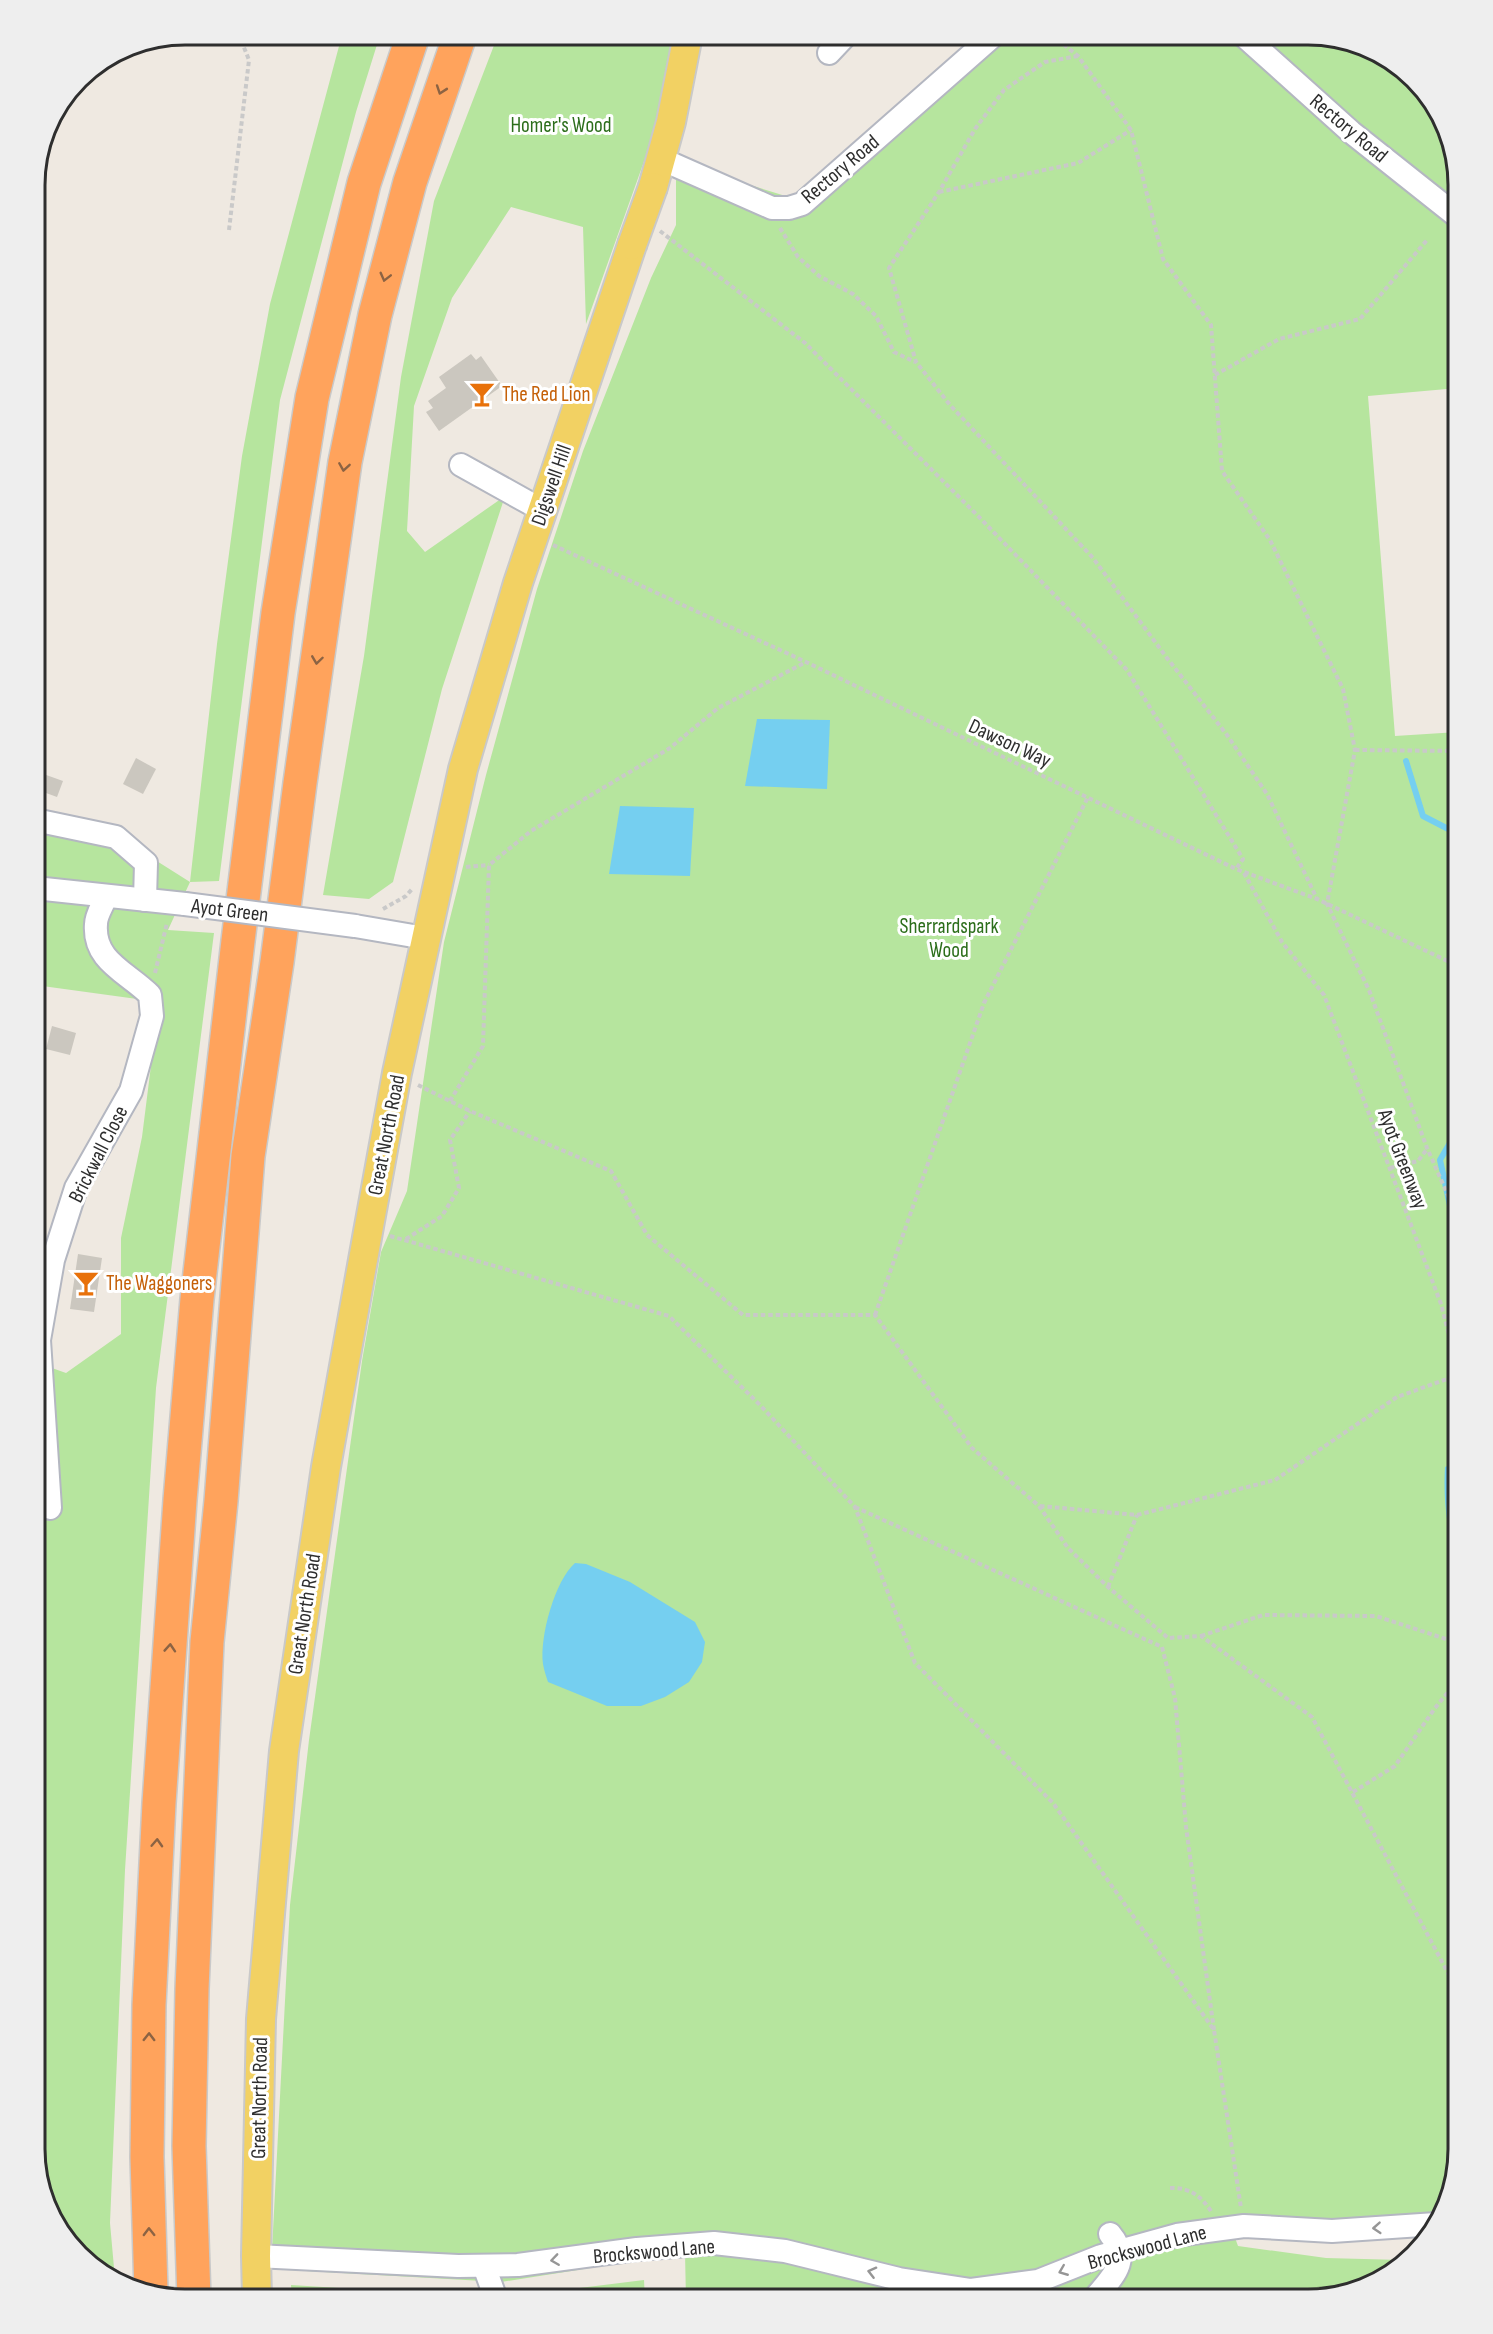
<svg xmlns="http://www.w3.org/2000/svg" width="1493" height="2334" font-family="'Sofia Sans Condensed',sans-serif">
	<rect width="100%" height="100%" fill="#efe9e1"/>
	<g fill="#b6e59e">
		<polygon points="342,35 380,35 356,112 280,400 219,881 190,882 168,930 214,933 156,1388 125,1870 110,2223 115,2279 102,2274 50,2216 35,2149 35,1362 66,1373 121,1334 121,1238 142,1137 159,1002 35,985 35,811 152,858 190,882 217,644 242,456 270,304"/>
		<polygon points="498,35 675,35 652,139 586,324 583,227 511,207 452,298 414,406 407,531 425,552 505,496 442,689 393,882 369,899 323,895 364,656 401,377 434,201"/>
		<polygon points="988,35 1318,35 1392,60 1443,118 1458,185 1458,388 1368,396 1395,736 1458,732 1458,2149 1438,2217 1335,2224 1229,2221 1238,2246 1326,2258 1402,2260 1375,2284 1308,2299 686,2299 685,2253 501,2282 271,2269 290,1905 309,1740 362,1361 381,1252 407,1191 444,942 486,775 537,589 583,451 651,278 676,225 676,162 792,198"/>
		<polygon points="644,2280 645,2299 292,2299 291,2285 499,2298"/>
	</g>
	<g fill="#75cff0">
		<polygon points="757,719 830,720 827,789 745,786"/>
		<polygon points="620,806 694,808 690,876 609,874"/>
		<path d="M 1458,1461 L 1458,1565 C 1447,1533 1443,1501 1445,1467 Z"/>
		<path d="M 575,1563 L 586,1564 L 630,1582 L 695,1622 L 705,1642 L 702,1662 L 689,1682 L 665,1697 L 641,1706 L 607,1706 L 548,1682 C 546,1676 544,1670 543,1664 C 539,1638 555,1580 575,1563 Z"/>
	</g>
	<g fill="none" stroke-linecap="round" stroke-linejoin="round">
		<g stroke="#75cff0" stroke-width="6">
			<polyline points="1406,761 1423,816 1458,834"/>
			<polyline points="1458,1242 1440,1160 1458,1129"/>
			<polyline points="1456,1391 1458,1403"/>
			<polyline points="1457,1460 1458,1451"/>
		</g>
	</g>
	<g fill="#cbc7bf">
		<polygon points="471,354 476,360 481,356 502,386 439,431 426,412 433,408 428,401 446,388 439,377"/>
		<polygon points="136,758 156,769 143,794 123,784"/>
		<polygon points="35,771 63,781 57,797 35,789"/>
		<polygon points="52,1026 76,1033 70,1055 46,1049"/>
		<polygon points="78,1254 102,1258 94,1312 70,1309"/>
	</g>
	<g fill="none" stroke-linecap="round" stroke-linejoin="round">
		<g stroke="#b4b7c1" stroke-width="26">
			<g id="minor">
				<polyline points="1243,35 1351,132 1458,217"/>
				<polyline points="829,53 846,35"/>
				<polyline points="661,159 772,208 789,208 802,204 994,35"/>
				<polyline points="461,465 542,510"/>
				<polyline points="35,820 116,837 146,863 145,900"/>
				<polyline points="35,888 185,904"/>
				<polyline points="355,926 425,938"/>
				<path d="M 50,1508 L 39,1340 L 53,1260 L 76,1188 L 131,1091 L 152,1016 L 150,995 C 127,972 93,961 96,924 C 96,915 103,905 106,897"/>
				<polyline points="256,2256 458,2266 518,2265 637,2249 714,2243 785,2251 899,2279 971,2290 1038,2281 1101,2256 1177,2235 1244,2226 1332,2231 1436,2224"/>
				<polyline points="484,2266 496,2299"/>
				<path d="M 1094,2299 C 1111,2278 1133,2261 1110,2234"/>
			</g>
		</g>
		<g stroke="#c9c9c9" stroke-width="32">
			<g id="major">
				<polyline points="653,187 671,122 688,35"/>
				<polyline points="257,2299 256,2256 261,2019 284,1751 326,1467 368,1232 397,1073 463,769 518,583 632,245"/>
			</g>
		</g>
		<g stroke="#c9c9c9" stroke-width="36">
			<g id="highway">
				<polyline points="151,2291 147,2157 149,2005 159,1803 180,1500 197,1299 238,941 278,613 312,398 364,183 413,35"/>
				<polyline points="194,2299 189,2146 192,1989 207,1642 221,1501 248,1156 277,962 300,783 345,462 375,315 410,182 460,35"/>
			</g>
		</g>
		<g stroke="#c9c9c9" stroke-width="4" stroke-dasharray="4.5 3" stroke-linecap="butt">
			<polyline points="1052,35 1078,56 1131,130 1163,259 1211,325 1222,471 1270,540 1343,689 1355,750 1327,904 1369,990 1427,1148 1458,1218"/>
			<polyline points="1078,56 1045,62 1004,90 975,129 939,192 889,268 916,362 950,405 1093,558 1167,658 1227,735 1267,794 1317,899"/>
			<polyline points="939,192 1078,163 1131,130"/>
			<polyline points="780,228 798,257 819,276 853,294 876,316 894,352 915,362"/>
			<polyline points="229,230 249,60 239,35"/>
			<polyline points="660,231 805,343 978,516 1127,670 1243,859 1236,869"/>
			<polyline points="1215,375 1279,339 1360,319 1427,240"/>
			<polyline points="553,545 806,662 1236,869 1317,899 1458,966"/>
			<polyline points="1355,750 1458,751"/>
			<polyline points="466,867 489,865"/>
			<polyline points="1244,873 1282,942 1324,995 1441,1304 1458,1370"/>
			<polyline points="383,909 406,896 413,888"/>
			<polyline points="155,973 167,923"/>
			<polyline points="418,1085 470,1111 611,1171 647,1235 743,1315 875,1315 972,1448 1039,1506 1068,1548 1108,1587 1168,1638 1201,1636 1312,1717 1458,1992"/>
			<polyline points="450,1101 483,1046 489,865 531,831 670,748 718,708 806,662"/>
			<polyline points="1390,1168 1418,1161 1427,1149"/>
			<polyline points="390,1236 669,1316 761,1406 855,1507 915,1663 1053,1803 1214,2030 1241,2208"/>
			<polyline points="406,1239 442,1216 459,1188 450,1140 470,1111"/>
			<polyline points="875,1315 984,1003 1088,797"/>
			<polyline points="1040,1506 1137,1515 1275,1480 1397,1397 1458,1375"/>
			<polyline points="855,1507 1162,1647 1175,1698 1186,1827 1214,2030"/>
			<polyline points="1108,1587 1137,1515"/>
			<polyline points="1201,1636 1263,1615 1376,1616 1458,1643"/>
			<polyline points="1353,1792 1395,1766 1435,1708 1458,1680"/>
			<path d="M 1170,2188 C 1189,2187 1201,2196 1211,2211"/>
		</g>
		<use href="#minor" stroke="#fff" stroke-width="22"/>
		<use href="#major" stroke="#f2d163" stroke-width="28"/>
		<use href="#highway" stroke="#ffa35c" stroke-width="33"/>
		<g stroke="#b4b7c1" stroke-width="26" stroke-linecap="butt">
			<polyline id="minor-bridge" points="185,904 355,926"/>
		</g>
		<g stroke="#c9c9c9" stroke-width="32" stroke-linecap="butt">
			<polyline id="major-bridge" points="632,245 653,187"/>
		</g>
		<use href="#minor-bridge" stroke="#fff" stroke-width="22"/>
		<use href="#major-bridge" stroke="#f2d163" stroke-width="28"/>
	</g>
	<defs><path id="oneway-chevron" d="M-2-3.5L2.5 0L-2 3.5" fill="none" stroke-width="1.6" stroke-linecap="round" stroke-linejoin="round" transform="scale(1.5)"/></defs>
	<g stroke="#8c6343">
		<use href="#oneway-chevron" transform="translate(441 90) rotate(109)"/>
		<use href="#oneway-chevron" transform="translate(385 277) rotate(104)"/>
		<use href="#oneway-chevron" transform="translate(344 467) rotate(99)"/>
		<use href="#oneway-chevron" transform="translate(317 660) rotate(98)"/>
		<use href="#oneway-chevron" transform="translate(170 1648) rotate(-86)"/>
		<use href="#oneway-chevron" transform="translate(157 1843) rotate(-87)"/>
		<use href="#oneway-chevron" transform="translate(149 2037) rotate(-89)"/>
		<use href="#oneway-chevron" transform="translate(149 2232) rotate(-91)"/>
	</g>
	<g stroke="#969696">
		<use href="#oneway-chevron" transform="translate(1377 2228) rotate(176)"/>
		<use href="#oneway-chevron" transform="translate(555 2260) rotate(172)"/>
		<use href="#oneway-chevron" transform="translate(1063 2271) rotate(158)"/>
		<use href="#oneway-chevron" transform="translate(872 2272) rotate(-166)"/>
	</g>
	<defs>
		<g id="bar-bare" transform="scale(2.07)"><path d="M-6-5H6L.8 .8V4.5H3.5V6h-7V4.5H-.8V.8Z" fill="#e8710a" stroke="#fff" stroke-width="2.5" paint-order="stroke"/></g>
	</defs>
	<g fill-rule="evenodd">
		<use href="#bar-bare" x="482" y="394"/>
		<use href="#bar-bare" x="86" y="1283"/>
	</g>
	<g text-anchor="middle" stroke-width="6" stroke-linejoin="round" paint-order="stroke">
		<g font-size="21" fill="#2c6e1b" stroke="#fff">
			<text x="561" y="132">Homer's Wood</text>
			<text x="949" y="933">Sherrardspark<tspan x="949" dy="24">Wood</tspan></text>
		</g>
		<g font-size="21" fill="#2e2e2e" stroke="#fff">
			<text transform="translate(1349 128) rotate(40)" y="7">Rectory Road</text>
			<text transform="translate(840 169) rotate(-40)" y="7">Rectory Road</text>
			<text transform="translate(551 485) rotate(-71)" y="7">Digswell Hill</text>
			<text transform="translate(1010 743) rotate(25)" y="7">Dawson Way</text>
			<text transform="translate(230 910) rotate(7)" y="7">Ayot Green</text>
			<text transform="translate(386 1135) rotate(-79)" y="7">Great North Road</text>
			<text transform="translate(98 1154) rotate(-63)" y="7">Brickwall Close</text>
			<text transform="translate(1403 1159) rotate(69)" y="7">Ayot Greenway</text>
			<text transform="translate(304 1614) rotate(-81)" y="7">Great North Road</text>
			<text transform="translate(259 2098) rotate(-89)" y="7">Great North Road</text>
			<text transform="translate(1147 2247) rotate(-15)" y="7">Brockswood Lane</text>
			<text transform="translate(654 2251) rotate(-5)" y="7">Brockswood Lane</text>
		</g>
		<g font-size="21" fill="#c56008" stroke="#fff" text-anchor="start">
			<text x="502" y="401">The Red Lion</text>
			<text x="106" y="1290">The Waggoners</text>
		</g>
	</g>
	<path d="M0 0H1493V2334H0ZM185 45H1308A140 140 0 0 1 1448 185V2149A140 140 0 0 1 1308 2289H185A140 140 0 0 1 45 2149V185A140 140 0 0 1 185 45Z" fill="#eee" fill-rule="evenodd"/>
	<path fill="none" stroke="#2e2e2e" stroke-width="3" d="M185 45H1308A140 140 0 0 1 1448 185V2149A140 140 0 0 1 1308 2289H185A140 140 0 0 1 45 2149V185A140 140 0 0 1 185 45Z"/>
</svg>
